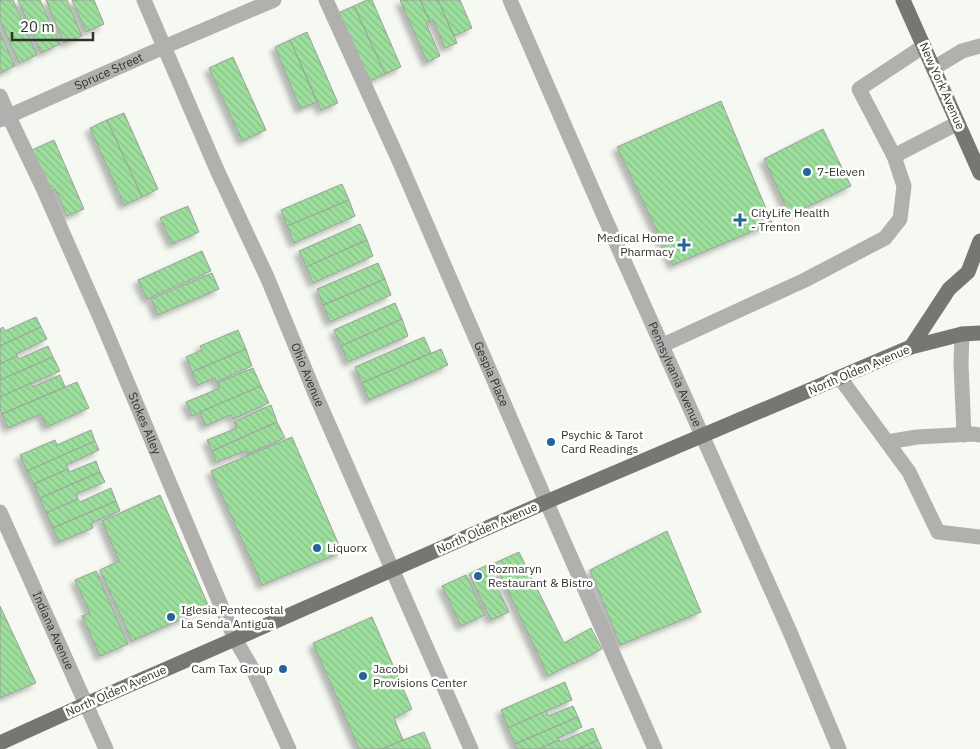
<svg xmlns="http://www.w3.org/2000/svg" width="980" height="749" font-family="'IBM Plex Sans',sans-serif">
	<defs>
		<pattern id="building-back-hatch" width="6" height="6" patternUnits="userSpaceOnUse" patternTransform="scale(1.25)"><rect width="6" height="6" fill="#9cdf9d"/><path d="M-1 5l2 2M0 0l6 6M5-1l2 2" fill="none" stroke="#87c088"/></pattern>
		<filter id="shadow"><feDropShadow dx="-4.5" dy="4.5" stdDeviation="2.5" flood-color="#0004"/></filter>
	</defs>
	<rect width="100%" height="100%" fill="#f6f8f2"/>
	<g fill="url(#building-back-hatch)" stroke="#9ca09c" filter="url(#shadow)">
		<polygon points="0,0 13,0 37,55 19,63 0,20"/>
		<polygon points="18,0 40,0 60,44 41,53"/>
		<polygon points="46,0 67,0 82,36 64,43"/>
		<polygon points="72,0 94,0 104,24 86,32"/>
		<polygon points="367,0 372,0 401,67 385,74 354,6"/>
		<polygon points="400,0 420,0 430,22 426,23 440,56 427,62"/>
		<polygon points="420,0 438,0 457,43 445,48 433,20 430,22"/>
		<polygon points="438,0 460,0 472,28 454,36"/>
		<polygon points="354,6 385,74 368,82 338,13"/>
		<polygon points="0,32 15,66 0,73"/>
		<polygon points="307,32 338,103 321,110 290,40"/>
		<polygon points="290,40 317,102 300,109 275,47"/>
		<polygon points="233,57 266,130 242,141 209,68"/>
		<polygon points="721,101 772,223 673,265 617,147"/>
		<polygon points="124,113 158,189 142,197 107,120"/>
		<polygon points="107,120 142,197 124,205 90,128"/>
		<polygon points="823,129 851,186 790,215 764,159"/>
		<polygon points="54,140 84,209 67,216 55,189 50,192 32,150"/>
		<polygon points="342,184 349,200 287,226 281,210"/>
		<polygon points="349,200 355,216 294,243 287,226"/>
		<polygon points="188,206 199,232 172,244 160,218"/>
		<polygon points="360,224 367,240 306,267 299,251"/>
		<polygon points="367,240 373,256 313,283 306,267"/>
		<polygon points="202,251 211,271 147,299 138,280"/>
		<polygon points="378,263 385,279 323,305 317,289"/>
		<polygon points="212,273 219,289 158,315 151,299"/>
		<polygon points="385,279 391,295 330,322 323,305"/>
		<polygon points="395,303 402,319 341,346 334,330"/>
		<polygon points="36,317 41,327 0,346 0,329 3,327 5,331"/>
		<polygon points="402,319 408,336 348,362 341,346"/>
		<polygon points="41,327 47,339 16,354 17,356 0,364 0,346"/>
		<polygon points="238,330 246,349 192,372 186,357 202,350 200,346"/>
		<polygon points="424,337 431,353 362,383 355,367"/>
		<polygon points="48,346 53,357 0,380 0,364 17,356 19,359"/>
		<polygon points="246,349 252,366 216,382 215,378 198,385 192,372"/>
		<polygon points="441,349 448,365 369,400 362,383"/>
		<polygon points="53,357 60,371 0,397 0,380"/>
		<polygon points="253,368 261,386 192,416 186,402 220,388 217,383"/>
		<polygon points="60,375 65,387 2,414 0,409 0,397 31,383 33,387"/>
		<polygon points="77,382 89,408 47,427 41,414 8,428 2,414"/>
		<polygon points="261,386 269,403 233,419 231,415 205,426 200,412"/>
		<polygon points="271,405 277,422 212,451 207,440 237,428 234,422"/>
		<polygon points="277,422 285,438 248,454 246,451 216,462 212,451"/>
		<polygon points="91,430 95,441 27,471 20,455 55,440 57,445"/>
		<polygon points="292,437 342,552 262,585 211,471"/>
		<polygon points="95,441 99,450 66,465 68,469 34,484 27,471"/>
		<polygon points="96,461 100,472 40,498 34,484 68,469 69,472"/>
		<polygon points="100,472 105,482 76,494 78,499 46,513 40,498"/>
		<polygon points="111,488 116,501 53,528 46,513 78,499 80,502"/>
		<polygon points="160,495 209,607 132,641 100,570 119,561 102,521"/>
		<polygon points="116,501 120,511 91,523 93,528 59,542 53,528"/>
		<polygon points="667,531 701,612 620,645 590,570"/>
		<polygon points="519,552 564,643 591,628 602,649 573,664 573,663 548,676 495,563"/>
		<polygon points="487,565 509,612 491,620 469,574"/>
		<polygon points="96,571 128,644 100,656 82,616 90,613 75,580"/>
		<polygon points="466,575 485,615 461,626 442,586"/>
		<polygon points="0,606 36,683 0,698"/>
		<polygon points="372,617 412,709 394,718 403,740 382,749 359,749 313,643"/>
		<polygon points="565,682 572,700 508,728 501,710"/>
		<polygon points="573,706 578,717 515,744 508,728 546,711 548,716"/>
		<polygon points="578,717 582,727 558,738 559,740 539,749 517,749 515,744"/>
		<polygon points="593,728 598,740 578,749 539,749 559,740 560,742"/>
		<polygon points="424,732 431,749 382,749 403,740"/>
		<polygon points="598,740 602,749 578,749"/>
	</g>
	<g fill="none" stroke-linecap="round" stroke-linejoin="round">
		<g stroke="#b1b0ae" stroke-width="15">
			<path id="s1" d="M 144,0 L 217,170 L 267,277 L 314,391 L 471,749"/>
			<path id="s2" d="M 326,0 L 400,163 L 550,510 L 655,749"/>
			<path id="s3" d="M 510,0 L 604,216 L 790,632 L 839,749"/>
			<polyline points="934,68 962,51 980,46"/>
			<path id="s4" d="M 0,96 L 9,117 L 43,188 L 102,322 L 235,639 L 253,670 L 289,749"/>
			<path id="s5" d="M 0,120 L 164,47 L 274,0"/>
			<polyline points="894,156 958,123"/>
			<polyline points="962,334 961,364 964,435"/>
			<polyline points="663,345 805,280 885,238 900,219 904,186 894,156 859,89 924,46"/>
			<polyline points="840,378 909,472 938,532 980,537"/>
			<polyline points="887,442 917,437 973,434 980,435"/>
			<path id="s6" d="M 0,512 L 106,749"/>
		</g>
		<g stroke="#777672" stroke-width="15">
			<polyline points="903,0 980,173"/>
			<polyline points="911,347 949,289 968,272 980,241"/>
			<polyline points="0,743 86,704 235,639 546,502 911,347 962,334 980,333"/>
		</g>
	</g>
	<g fill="#24649a" stroke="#fffffe" stroke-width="2">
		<circle cx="807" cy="172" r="5"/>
		<path d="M737.5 212.5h5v5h5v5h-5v5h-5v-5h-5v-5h5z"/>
		<path d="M681.5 237.5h5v5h5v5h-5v5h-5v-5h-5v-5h5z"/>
		<circle cx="551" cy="442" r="5"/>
		<circle cx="317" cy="548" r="5"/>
		<circle cx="478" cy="576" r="5"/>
		<circle cx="171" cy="617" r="5"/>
		<circle cx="283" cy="669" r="5"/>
		<circle cx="363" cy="676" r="5"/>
	</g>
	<g text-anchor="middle" stroke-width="5" stroke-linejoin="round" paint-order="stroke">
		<g font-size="12" fill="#31312f" stroke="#fffffe">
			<text dy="4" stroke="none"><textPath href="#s5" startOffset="119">Spruce Street</textPath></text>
			<text transform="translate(942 86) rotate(66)" y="4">New York Avenue</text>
			<text transform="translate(859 370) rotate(-23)" y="4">North Olden Avenue</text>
			<text dy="4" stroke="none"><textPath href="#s2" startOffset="409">Gespia Place</textPath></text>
			<text dy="4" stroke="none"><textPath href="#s3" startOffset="409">Pennsylvania Avenue</textPath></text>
			<text dy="4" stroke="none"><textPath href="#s1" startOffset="409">Ohio Avenue</textPath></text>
			<text dy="4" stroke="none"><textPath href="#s4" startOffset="358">Stokes Alley</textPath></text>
			<text transform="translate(487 528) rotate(-24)" y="4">North Olden Avenue</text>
			<text dy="4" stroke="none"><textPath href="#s6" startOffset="130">Indiana Avenue</textPath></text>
			<text transform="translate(116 691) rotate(-24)" y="4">North Olden Avenue</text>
		</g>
		<g font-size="12" fill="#31312f" stroke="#fffffe" text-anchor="start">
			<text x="817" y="176">7-Eleven</text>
			<text x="751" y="217">CityLife Health<tspan x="751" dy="14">- Trenton</tspan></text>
			<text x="674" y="242" text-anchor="end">Medical Home<tspan x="674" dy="14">Pharmacy</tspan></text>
			<text x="561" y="439">Psychic &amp; Tarot<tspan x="561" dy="14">Card Readings</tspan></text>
			<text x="327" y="552">Liquorx</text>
			<text x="488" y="573">Rozmaryn<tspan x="488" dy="14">Restaurant &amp; Bistro</tspan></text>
			<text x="181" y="614">Iglesia Pentecostal<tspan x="181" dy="14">La Senda Antigua</tspan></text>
			<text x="273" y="673" text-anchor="end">Cam Tax Group</text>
			<text x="373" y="673">Jacobi<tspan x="373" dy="14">Provisions Center</tspan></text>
		</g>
	</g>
	<path d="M12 32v8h81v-8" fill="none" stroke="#31312f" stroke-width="2.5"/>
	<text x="20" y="32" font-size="15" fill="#31312f" stroke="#fffffe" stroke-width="4" paint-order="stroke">20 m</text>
</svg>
